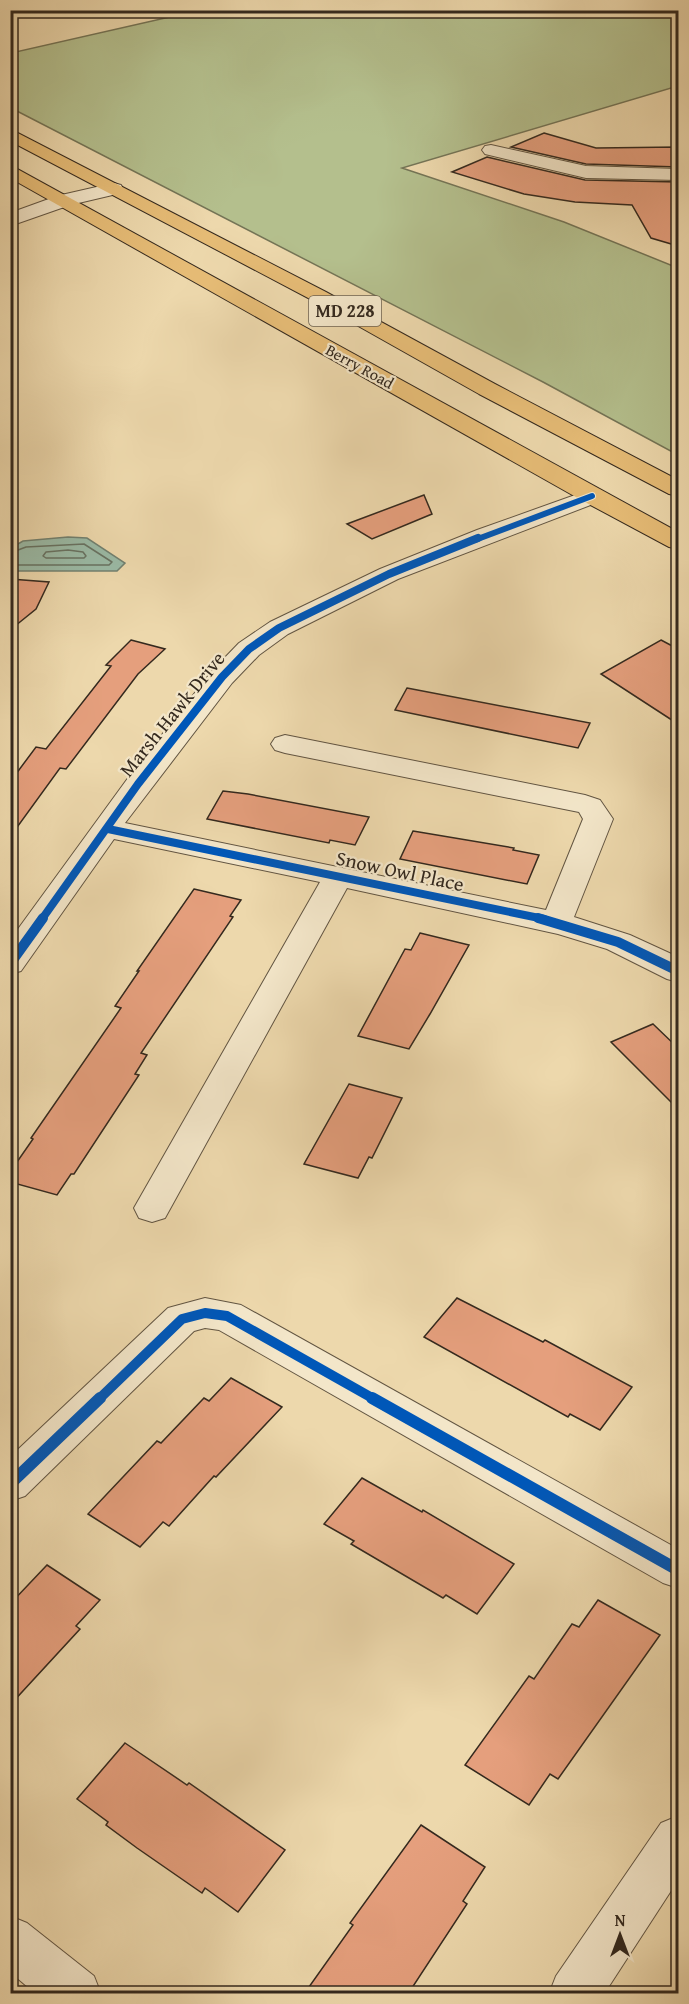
<svg xmlns="http://www.w3.org/2000/svg" width="689" height="2004" font-family="'Gentium Book Plus',serif">
	<rect width="100%" height="100%" fill="#edd8ac"/>
	<filter id="stains"><feTurbulence type="fractalNoise" baseFrequency=".00333" numOctaves="4"/><feColorMatrix values="0 0 0 0 .2 0 0 0 0 .09 0 0 0 0 .02 0 0 0 .5 -.17"/></filter>
	<radialGradient id="worn" r=".72"><stop offset=".6" stop-color="#630" stop-opacity="0"/><stop offset="1" stop-color="#630" stop-opacity=".3"/></radialGradient>
	<polygon fill="#b4bf8d" stroke="#747456" stroke-width="1.5" points="196,11 678,11 678,86 402,168 564,222 678,268 678,455 543,382 11,108 11,53"/>
	<polygon fill="#9abaa6" stroke="#718070" stroke-width="1.5" points="68,537 87,538 125,563 117,571 11,571 11,548 23,541"/>
	<g fill="none" stroke-linecap="round" stroke-linejoin="round">
		<g stroke="#677262" stroke-width="1.5">
			<polygon points="68,550 83,552 86,556 84,558 46,558 43,556 46,552"/>
			<polyline points="10,553 26,547 84,544 112,562 109,565 10,565"/>
		</g>
	</g>
	<g fill="#e59f7d" stroke="#34291e" stroke-width="1.5">
		<polygon points="544,133 596,148 678,147 678,167 586,164 511,147"/>
		<polygon points="487,157 585,180 678,182 678,246 651,238 632,205 575,202 524,194 452,172"/>
		<polygon points="424,495 432,514 372,539 347,524"/>
		<polygon points="10,579 49,582 36,609 10,630"/>
		<polygon points="131,640 165,649 138,674 66,769 60,768 10,837 10,782 36,747 46,749 111,666 106,665"/>
		<polygon points="661,640 678,649 678,724 601,674"/>
		<polygon points="407,688 590,723 578,748 395,710"/>
		<polygon points="223,791 248,794 369,817 355,845 330,840 329,843 207,819"/>
		<polygon points="413,831 514,848 513,850 539,855 527,884 400,859"/>
		<polygon points="194,889 241,900 230,916 233,917 141,1053 147,1055 135,1074 139,1075 74,1174 71,1174 57,1195 10,1182 10,1172 33,1139 31,1138 121,1008 115,1006 139,971 137,971"/>
		<polygon points="420,933 469,945 430,1014 409,1049 358,1036 405,949 411,950"/>
		<polygon points="653,1024 678,1048 678,1109 611,1042"/>
		<polygon points="349,1084 402,1098 372,1158 369,1157 358,1178 304,1164"/>
		<polygon points="457,1298 543,1342 545,1340 632,1387 600,1430 570,1414 568,1417 424,1337"/>
		<polygon points="231,1378 282,1407 216,1477 214,1476 169,1526 163,1522 140,1547 88,1514 157,1441 161,1443 204,1398 209,1401"/>
		<polygon points="362,1478 422,1512 423,1510 514,1564 477,1614 446,1595 443,1598 351,1544 354,1541 324,1524"/>
		<polygon points="47,1565 100,1600 76,1626 80,1629 10,1705 10,1604"/>
		<polygon points="598,1600 660,1635 558,1779 550,1774 529,1805 465,1765 529,1676 534,1679 572,1624 579,1627"/>
		<polygon points="125,1743 187,1785 189,1783 285,1850 238,1912 205,1888 202,1893 137,1848 106,1825 108,1822 77,1799"/>
		<polygon points="421,1825 485,1867 463,1901 467,1904 408,1994 304,1994 353,1925 350,1923"/>
	</g>
	<g fill="none" stroke-linecap="round" stroke-linejoin="round">
		<g stroke="#625542" stroke-width="2">
			<g id="minor">
				<polygon points="491,145 586,166 678,169 678,180 586,178 485,154 482,150 485,146"/>
				<polygon points="114,183 121,185 123,189 121,193 70,205 10,226 10,213 57,196"/>
				<polygon points="592,489 601,491 604,496 601,501 398,579 288,634 259,655 232,683 125,823 546,910 583,819 579,812 285,753 275,750 271,744 275,738 285,735 585,795 600,800 613,819 574,917 630,935 678,957 678,982 667,979 607,949 558,934 347,888 165,1218 152,1222 139,1218 134,1208 320,882 114,839 21,971 10,974 10,940 128,778 212,671 239,643 270,622 380,569 477,530"/>
				<polygon points="205,1298 241,1305 678,1549 678,1588 663,1583 219,1330 205,1328 194,1331 25,1496 10,1501 10,1457 168,1308"/>
				<polygon points="678,1816 678,1880 604,1994 549,1994 556,1976 661,1823"/>
				<polygon points="10,1916 27,1923 94,1976 101,1994 36,1994 10,1972"/>
			</g>
		</g>
		<g stroke="#34291e" stroke-width="2">
			<g id="trunk">
				<polygon points="10,129 326,292 495,384 678,480 678,496 669,494 479,394 312,300 10,141"/>
				<polygon points="10,165 678,532 678,549 669,547 583,501 10,178"/>
			</g>
		</g>
		<use href="#minor" fill="#f3e6c9" fill-rule="evenodd"/>
		<use href="#trunk" fill="#e6bc76" fill-rule="evenodd"/>
		<g stroke="#f3e6c9" stroke-width="8">
			<polyline id="cycleway-far3" points="475,540 592,496"/>
		</g>
		<g stroke="#f3e6c9" stroke-width="10">
			<g id="cycleway-far2">
				<polyline points="108,829 544,919"/>
				<polyline points="42,919 138,784 222,677 249,649 279,628 389,574 478,538"/>
			</g>
		</g>
		<g stroke="#f3e6c9" stroke-width="14">
			<g id="cycleway-far1">
				<polyline points="538,918 618,942 678,971"/>
				<polyline points="10,964 43,918"/>
				<polyline points="99,1399 182,1319 205,1313 227,1316 374,1399"/>
			</g>
		</g>
		<g stroke="#f3e6c9" stroke-width="16">
			<g id="cycleway">
				<polyline points="372,1398 678,1570"/>
				<polyline points="10,1484 100,1398"/>
			</g>
		</g>
		<use href="#cycleway-far3" stroke="#0057b8" stroke-width="6"/>
		<use href="#cycleway-far2" stroke="#0057b8" stroke-width="8"/>
		<use href="#cycleway-far1" stroke="#0057b8" stroke-width="10"/>
		<use href="#cycleway" stroke="#0057b8" stroke-width="12"/>
	</g>
	<g text-anchor="middle" stroke-width="4.5" stroke-linejoin="round" paint-order="stroke">
		<g font-size="16" fill="#34291e" stroke="#f3e6c9">
			<text transform="translate(360 366) rotate(29)" y="6">Berry Road</text>
		</g>
		<rect fill="#f3e6c9" stroke="#6d6251" stroke-width="1.5" x="309" y="296" width="72" height="30" rx="4.5"/>
		<g font-size="18" font-weight="bold" fill="#34291e">
			<text x="345" y="317">MD 228</text>
		</g>
		<g font-size="20" fill="#34291e" stroke="#f3e6c9">
			<text transform="translate(172 714) rotate(-51)" y="7">Marsh Hawk Drive</text>
			<text transform="translate(400 871) rotate(12)" y="7">Snow Owl Place</text>
		</g>
	</g>
	<rect width="689" height="2004" fill="none" stroke="#edd8ac" stroke-width="36"/>
	<rect x="12" y="12" width="665" height="1980" fill="none" stroke="#34291e" stroke-width="3"/>
	<rect x="18" y="18" width="653" height="1968" fill="none" stroke="#34291e" stroke-width="1.5"/>
	<g transform="translate(620 1935)" stroke="#f3e6c9" stroke-width="4.5" paint-order="stroke">
	<path d="M0-4.5L10 22L0 15L-10 22Z" fill="#34291e"/>
	<text y="-9" font-size="16" font-weight="bold" text-anchor="middle" fill="#34291e">N</text>
	</g>
	<rect width="100%" height="100%" filter="url(#stains)"/>
	<rect width="100%" height="100%" fill="url(#worn)"/>
</svg>
